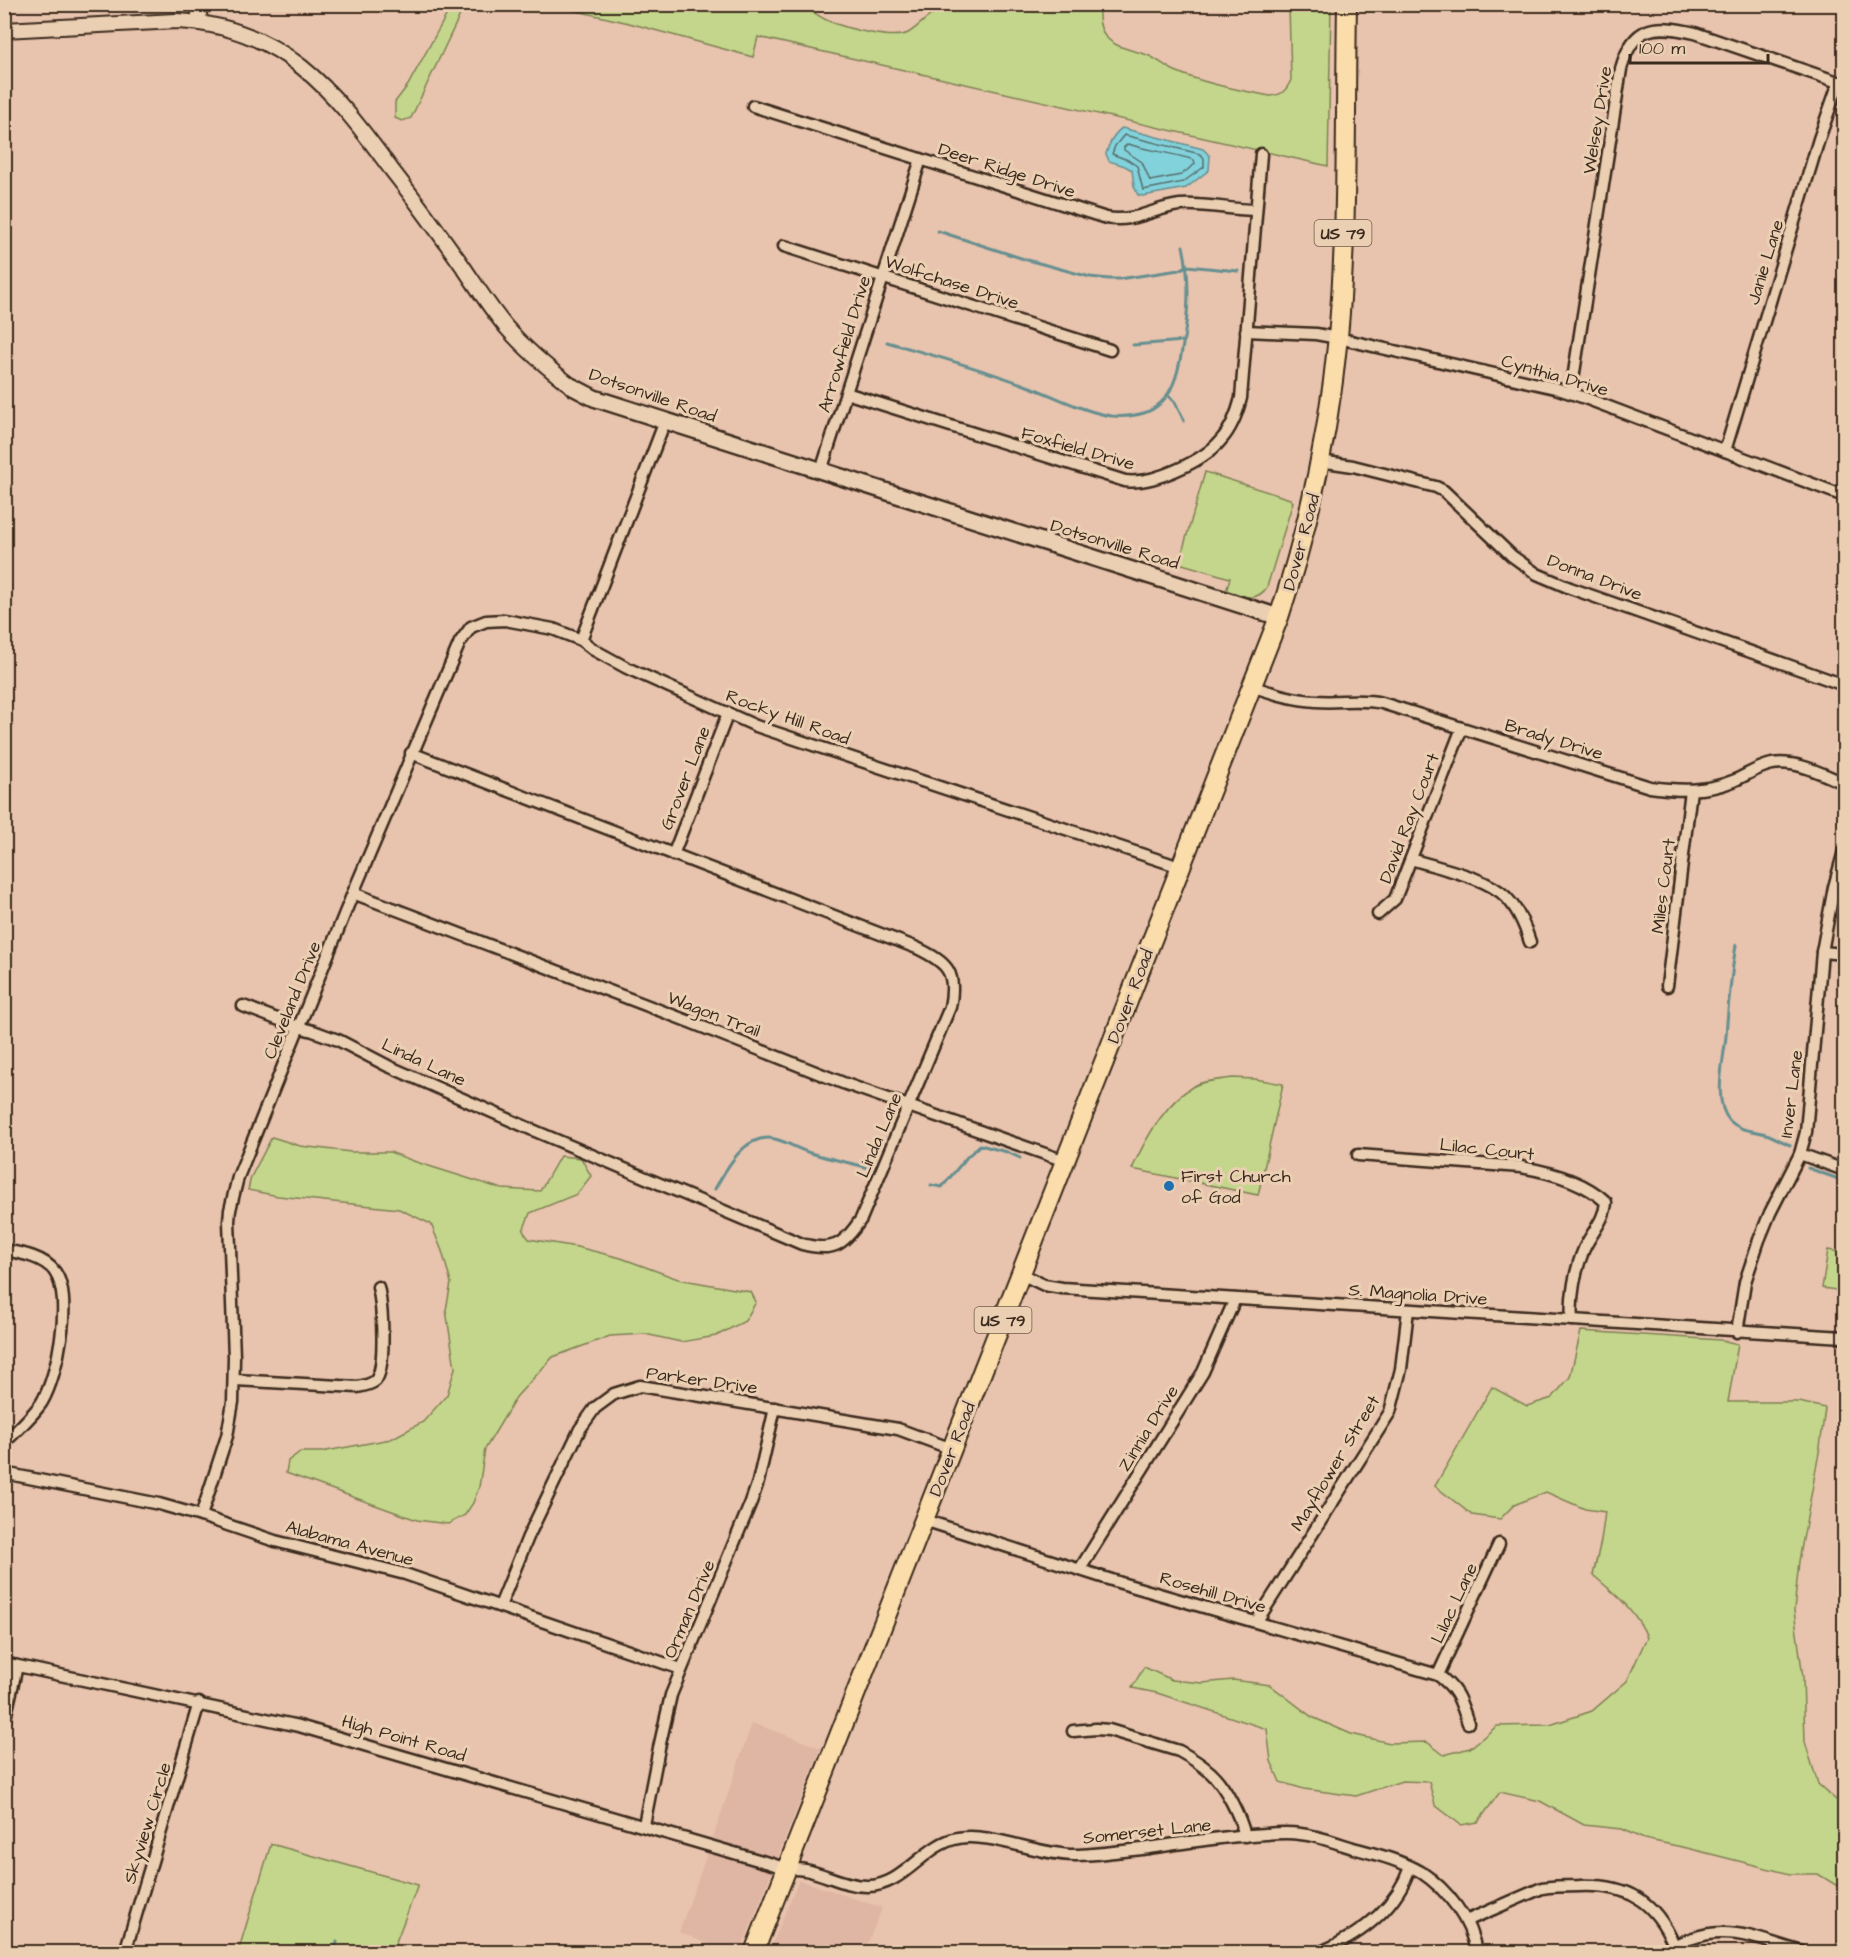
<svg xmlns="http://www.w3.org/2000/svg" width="1849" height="1957" font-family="'Architects Daughter',sans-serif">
	<rect width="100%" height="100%" fill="#e8c3ad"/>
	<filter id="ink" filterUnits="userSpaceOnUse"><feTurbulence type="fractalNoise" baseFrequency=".0167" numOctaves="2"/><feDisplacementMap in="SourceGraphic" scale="12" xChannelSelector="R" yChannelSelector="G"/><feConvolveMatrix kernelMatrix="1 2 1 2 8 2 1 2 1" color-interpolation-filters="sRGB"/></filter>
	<g filter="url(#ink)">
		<g fill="#dfb5a3">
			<polygon points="752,1723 821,1748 740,1952 727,1952 679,1932 714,1835"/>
			<polygon points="799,1880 882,1908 864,1952 769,1952"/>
		</g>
		<g fill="#c3d68b" stroke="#7f8054" stroke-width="1.5">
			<polygon points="452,5 470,5 460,15 411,118 402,121 395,118 395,102 408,85"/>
			<path d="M 551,5 L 805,5 L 806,8 C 814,12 822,19 831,22 C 846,28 893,41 908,33 C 919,27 926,16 938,11 C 949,6 961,14 973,5 L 1099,5 C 1099,16 1098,26 1105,36 C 1115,48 1133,50 1147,55 C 1158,59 1165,67 1175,71 C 1205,84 1239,90 1270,96 C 1282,95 1286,91 1291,80 L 1289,5 L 1331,5 L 1328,166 L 758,37 L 753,57 L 629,23 Z"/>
			<path d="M 1205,472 L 1290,499 L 1293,502 L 1267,587 C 1257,603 1242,596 1226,592 L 1230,578 L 1179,563 Z"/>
			<path d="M 1233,1078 L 1255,1079 L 1283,1084 L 1258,1195 L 1132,1169 C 1145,1139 1164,1105 1192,1087 C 1204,1080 1220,1080 1233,1078 Z"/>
			<polygon points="272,1137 300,1146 351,1152 390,1152 416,1162 502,1189 540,1191 560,1156 581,1158 591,1176 577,1194 530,1213 523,1231 529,1239 577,1247 621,1258 678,1279 751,1292 756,1302 745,1321 716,1336 681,1342 645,1334 610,1336 553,1357 517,1396 485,1449 479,1487 473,1503 465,1515 448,1524 417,1520 286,1473 288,1461 300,1452 321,1452 391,1439 423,1422 447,1395 455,1368 446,1310 451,1283 442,1251 431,1224 399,1209 278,1196 248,1190 251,1177"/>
			<polygon points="1828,1250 1844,1253 1844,1291 1822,1288"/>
			<path d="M 1581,1331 L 1721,1340 L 1738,1344 L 1728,1402 L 1799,1402 L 1825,1408 L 1820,1447 L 1799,1561 L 1794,1611 L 1803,1677 L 1805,1742 L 1818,1784 L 1844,1807 L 1844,1890 L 1818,1874 L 1790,1874 L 1687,1848 L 1644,1839 L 1621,1829 L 1584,1825 L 1540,1801 L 1500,1792 L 1478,1822 L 1461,1825 L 1435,1805 L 1429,1782 L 1402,1781 L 1356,1796 L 1304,1789 L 1280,1782 L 1271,1761 L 1267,1729 L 1157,1693 L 1132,1688 L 1144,1667 L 1172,1680 L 1202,1683 L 1233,1680 L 1270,1685 L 1312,1717 L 1351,1734 L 1390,1743 L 1427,1742 L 1444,1755 L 1470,1748 L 1497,1726 L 1550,1725 L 1592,1711 L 1627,1681 L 1647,1637 C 1636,1610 1614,1593 1593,1575 L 1601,1541 L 1605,1512 L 1585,1509 L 1546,1492 L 1514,1505 L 1500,1519 L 1472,1515 L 1435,1486 L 1492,1387 L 1527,1406 L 1552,1398 L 1570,1377 Z"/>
			<polygon points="271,1844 418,1885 392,1952 238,1952"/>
		</g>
		<path fill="#82d2dc" stroke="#668f90" stroke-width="1.5" d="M 1122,128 L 1203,149 L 1210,156 L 1209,170 L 1186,188 L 1143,196 L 1138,195 L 1134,186 L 1132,170 L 1125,166 L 1109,161 L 1106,154 C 1108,146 1114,133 1122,128 Z"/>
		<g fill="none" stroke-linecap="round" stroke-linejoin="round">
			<g stroke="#576d6a" stroke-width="1.5">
				<polygon points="1124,135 1200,154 1204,158 1204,167 1183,182 1143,190 1137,166 1128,160 1112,154 1115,146"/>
				<path d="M 1128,144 C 1150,151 1173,153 1194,160 L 1195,164 L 1181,175 L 1150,181 L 1142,162 L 1124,150 L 1124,147 Z"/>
			</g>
			<g stroke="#668f90" stroke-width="3">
				<polyline points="938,231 1024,259 1090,277 1109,279 1119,279 1179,270 1187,266 1238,271"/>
				<path d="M 887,342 C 935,356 983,369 1030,387 C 1057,397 1084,412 1112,416 C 1122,417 1134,416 1144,413 C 1171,404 1178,375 1182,350 C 1189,315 1191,282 1183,246"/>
				<polyline points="1133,345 1184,341"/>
				<polyline points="1168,395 1175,402 1184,421"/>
				<path d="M 1736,945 C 1731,976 1728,1006 1726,1036 C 1724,1060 1712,1102 1730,1121 C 1741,1132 1756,1130 1769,1135 C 1776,1138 1783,1142 1790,1145"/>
				<polyline points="1808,1168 1844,1181"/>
				<polyline points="931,1185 942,1187 967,1157 980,1145 1007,1152 1020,1158"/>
				<path d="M 715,1189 C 727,1167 746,1132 775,1139 C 788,1142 800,1151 814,1154 C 833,1160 853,1163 872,1169"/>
				<polyline points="334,1952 337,1942"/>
			</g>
			<g stroke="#3b2a1e" stroke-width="15">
				<g id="minor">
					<path d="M 753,106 L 1106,218 C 1136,223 1153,208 1180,205 C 1205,203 1231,210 1256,210"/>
					<polyline points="784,246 1110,350"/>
					<polyline points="1246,331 1316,334 1338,338 1555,388 1585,398 1844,496"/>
					<path d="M 1571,392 L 1621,69 C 1633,24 1655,24 1695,33 L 1844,84"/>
					<path d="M 846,393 L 1125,481 C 1152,485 1204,461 1221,440 C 1232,428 1237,414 1241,398 L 1261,154"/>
					<polyline points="1725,451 1819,139 1839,82"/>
					<polyline points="1320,461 1353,466 1436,487 1444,491 1512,556 1537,574 1570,588 1844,685"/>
					<polyline points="821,471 921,159"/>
					<polyline points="581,640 665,421"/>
					<path d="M 1251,686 C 1272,693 1294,700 1316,701 C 1338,703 1360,698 1382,703 L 1650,787 C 1679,791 1706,792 1733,781 C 1747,775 1758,767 1772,764 C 1797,760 1822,774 1844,783"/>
					<polyline points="673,855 728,713"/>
					<path d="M 1411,859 C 1438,868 1487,877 1506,897 C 1518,909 1525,926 1530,942"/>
					<polyline points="353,893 690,1022 843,1083 1065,1161"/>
					<polyline points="1378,914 1395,899 1462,728"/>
					<polyline points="1822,952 1844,954"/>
					<polyline points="1667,986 1691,790"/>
					<path d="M 243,1006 L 298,1027 L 313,1031 L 338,1040 L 388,1066 L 535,1131 L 802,1244 C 833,1252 843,1246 861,1219 L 950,1007 C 957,972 948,963 917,948 L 411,753"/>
					<polyline points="1800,1154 1844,1170"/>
					<path d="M 1358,1155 L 1521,1167 C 1550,1172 1584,1181 1606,1202 C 1605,1220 1591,1233 1584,1249 C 1575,1270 1570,1298 1572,1320"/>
					<path d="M 4,1250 C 21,1253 45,1257 55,1272 C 73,1298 58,1375 42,1402 C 32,1417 17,1430 4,1443"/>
					<polyline points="1021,1274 1044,1285 1062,1288 1844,1337"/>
					<polyline points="1737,1332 1745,1282 1759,1240 1770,1213 1800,1154 1806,1132 1822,952 1834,887 1844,851"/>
					<path d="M 235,1380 L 357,1387 C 364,1386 370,1385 375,1381 C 387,1369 382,1304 378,1287"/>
					<polyline points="4,1473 159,1504 201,1516 275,1541 405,1574 681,1669"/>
					<polyline points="201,1516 227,1436 233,1402 234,1357 229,1221 230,1210 238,1177 353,893 460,642 471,627 486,621 505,620 553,629 581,640 594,650 627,668 756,726 1180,867"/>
					<path d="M 924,1520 L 1121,1583 L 1438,1675 C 1458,1690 1460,1700 1468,1723"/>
					<polyline points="1080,1569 1203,1372 1235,1299"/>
					<polyline points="500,1606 528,1537 580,1429 595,1408 614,1394 640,1386 659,1389 898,1429 952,1449"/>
					<polyline points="1257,1621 1390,1412 1401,1369 1408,1310"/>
					<path d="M 4,1663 L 299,1726 L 765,1862 C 773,1864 780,1867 787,1868 C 793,1869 800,1869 805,1870 C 826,1874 845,1886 867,1886 C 903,1887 924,1844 958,1838 C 991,1832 1038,1855 1074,1855 C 1097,1855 1119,1851 1142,1849 C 1189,1842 1238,1834 1286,1833 C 1310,1833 1331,1841 1353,1848 C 1375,1854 1400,1860 1421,1872 C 1448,1890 1471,1920 1476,1952"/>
					<polyline points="1438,1675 1499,1544"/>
					<polyline points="4,1723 17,1666"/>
					<path d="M 1073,1731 L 1096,1729 L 1109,1730 L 1179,1751 C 1190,1757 1201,1764 1211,1773 C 1226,1787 1240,1816 1245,1836"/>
					<polyline points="644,1825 659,1748 671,1695 751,1502 758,1482 775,1408"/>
					<path d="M 1466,1921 L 1542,1888 C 1554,1886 1566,1886 1579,1886 C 1627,1884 1655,1900 1674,1945"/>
					<polyline points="125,1952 199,1703"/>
					<path d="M 1321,1952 C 1360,1935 1396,1909 1410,1867"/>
					<path d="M 1664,1952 C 1677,1942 1703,1933 1721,1933 C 1747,1932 1776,1945 1802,1952"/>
				</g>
			</g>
			<g stroke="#3b2a1e" stroke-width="18">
				<g id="tertiary">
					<polyline points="198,4 200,22"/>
					<path d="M 4,30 L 176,21 C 282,25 333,90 391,169 C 416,201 440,234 464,268 C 477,287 490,308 506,327 C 526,350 549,369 573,387"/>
				</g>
			</g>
			<g stroke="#3b2a1e" stroke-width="20">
				<polyline id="secondary" points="573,387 594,398 1279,617"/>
			</g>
			<g stroke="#3b2a1e" stroke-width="22">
				<path id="primary" d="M 754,1952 L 1279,617 C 1309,526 1329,432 1338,337 C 1348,227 1345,115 1347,4"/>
			</g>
			<use href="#minor" stroke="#ebcfb2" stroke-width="10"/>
			<use href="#tertiary" stroke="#ebcfb2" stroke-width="14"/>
			<use href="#secondary" stroke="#ebcfb2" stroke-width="15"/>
			<use href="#primary" stroke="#fbddab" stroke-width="18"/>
		</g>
	</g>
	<circle fill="#1f6fb2" stroke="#ebcfb2" stroke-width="2" cx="1169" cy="1186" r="6"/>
	<g text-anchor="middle" stroke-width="6" stroke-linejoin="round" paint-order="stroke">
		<g fill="#ebcfb2" stroke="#705c4a" stroke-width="1.5">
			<rect x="1314.5" y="220" width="57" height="26" rx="4.5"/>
			<rect x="974.5" y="1307" width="57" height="26" rx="4.5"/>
		</g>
		<g font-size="16" font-weight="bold" fill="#3b2a1e">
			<text x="1343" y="239">US 79</text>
			<text x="1003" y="1326">US 79</text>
		</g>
		<g font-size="18" fill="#3b2a1e" stroke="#ebcfb2">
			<text transform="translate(1597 120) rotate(-81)" y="6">Welsey Drive</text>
			<text transform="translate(1007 170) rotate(18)" y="6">Deer Ridge Drive</text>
			<text transform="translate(1765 262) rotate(-73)" y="6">Janie Lane</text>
			<text transform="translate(952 282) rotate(18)" y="6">Wolfchase Drive</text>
			<text transform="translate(844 344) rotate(-73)" y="6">Arrowfield Drive</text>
			<text transform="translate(1555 375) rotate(16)" y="6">Cynthia Drive</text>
			<text transform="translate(653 395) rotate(19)" y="6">Dotsonville Road</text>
			<text transform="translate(1078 448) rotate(16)" y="6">Foxfield Drive</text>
			<text transform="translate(1301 542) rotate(-75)" y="6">Dover Road</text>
			<text transform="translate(1115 544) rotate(17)" y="6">Dotsonville Road</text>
			<text transform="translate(1595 577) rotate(21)" y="6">Donna Drive</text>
			<text transform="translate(788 717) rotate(20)" y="6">Rocky Hill Road</text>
			<text transform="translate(1554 739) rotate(17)" y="6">Brady Drive</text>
			<text transform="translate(685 778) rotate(-69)" y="6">Grover Lane</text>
			<text transform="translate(1409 818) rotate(-69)" y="6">David Ray Court</text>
			<text transform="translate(1663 886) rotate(-83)" y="6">Miles Court</text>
			<text transform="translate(1130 996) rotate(-69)" y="6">Dover Road</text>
			<text transform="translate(292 1000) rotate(-68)" y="6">Cleveland Drive</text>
			<text transform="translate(714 1014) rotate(21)" y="6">Wagon Trail</text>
			<text transform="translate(424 1062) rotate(25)" y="6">Linda Lane</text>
			<text transform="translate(1791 1094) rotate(-83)" y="6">Inver Lane</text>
			<text transform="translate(879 1135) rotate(-67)" y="6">Linda Lane</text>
			<text transform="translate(1487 1149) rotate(6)" y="6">Lilac Court</text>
			<text transform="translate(1418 1294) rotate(4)" y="6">S. Magnolia Drive</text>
			<text transform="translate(702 1380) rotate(8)" y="6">Parker Drive</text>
			<text transform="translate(1148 1428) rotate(-58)" y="6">Zinnia Drive</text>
			<text transform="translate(952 1449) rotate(-69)" y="6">Dover Road</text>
			<text transform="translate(1335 1463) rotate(-59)" y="6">Mayflower Street</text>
			<text transform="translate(350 1543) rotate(15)" y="6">Alabama Avenue</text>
			<text transform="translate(1213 1592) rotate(16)" y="6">Rosehill Drive</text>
			<text transform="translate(1454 1603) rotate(-65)" y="6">Lilac Lane</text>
			<text transform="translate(689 1609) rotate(-67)" y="6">Orman Drive</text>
			<text transform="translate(404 1738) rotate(16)" y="6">High Point Road</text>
			<text transform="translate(147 1823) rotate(-73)" y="6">Skyview Circle</text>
			<text transform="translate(1147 1831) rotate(-6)" y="6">Somerset Lane</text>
		</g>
		<g font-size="18" fill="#3b2a1e" stroke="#ebcfb2" text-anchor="start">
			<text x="1181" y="1182">First Church<tspan x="1181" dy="21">of God</tspan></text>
		</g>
	</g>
	<rect width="1849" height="1957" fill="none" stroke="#ebcfb2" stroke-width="24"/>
	<rect x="12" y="12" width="1825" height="1933" fill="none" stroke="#3b2a1e" stroke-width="2" filter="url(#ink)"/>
	<path d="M1630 54v9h138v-9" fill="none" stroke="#3b2a1e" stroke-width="3"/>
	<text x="1639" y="54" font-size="18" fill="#3b2a1e" stroke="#ebcfb2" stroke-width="4.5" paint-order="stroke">100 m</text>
</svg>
